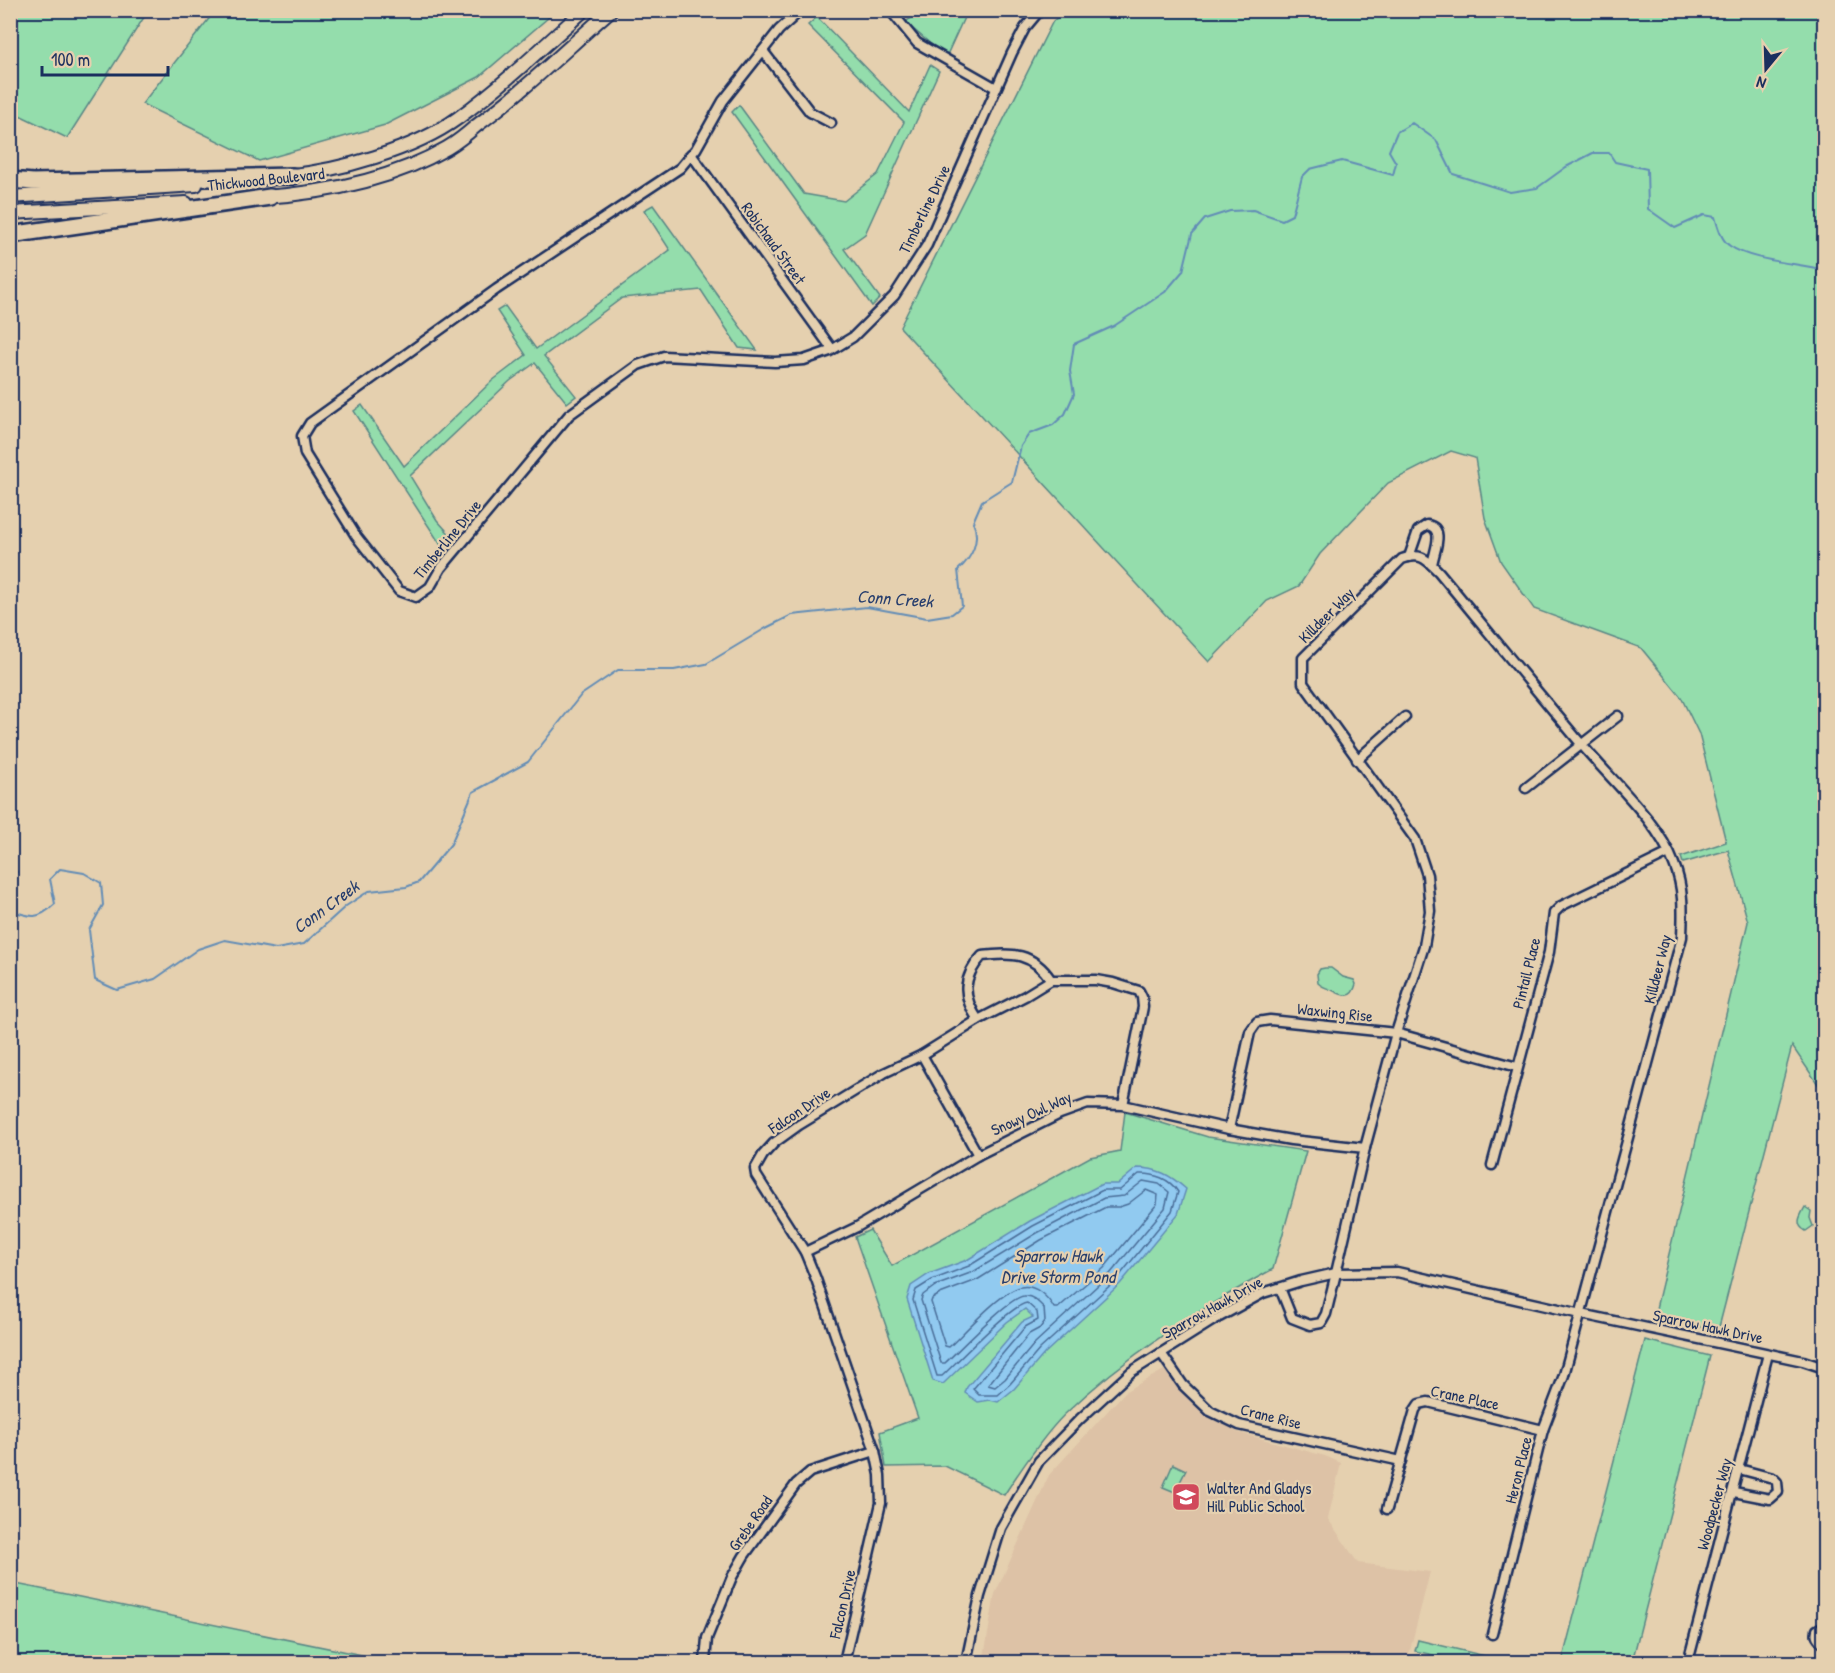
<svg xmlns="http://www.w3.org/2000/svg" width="1835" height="1673" font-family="'Patrick Hand',sans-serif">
	<rect width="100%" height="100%" fill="#e5d0af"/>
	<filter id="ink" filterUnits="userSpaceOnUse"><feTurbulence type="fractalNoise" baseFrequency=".0167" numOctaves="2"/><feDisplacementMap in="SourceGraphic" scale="12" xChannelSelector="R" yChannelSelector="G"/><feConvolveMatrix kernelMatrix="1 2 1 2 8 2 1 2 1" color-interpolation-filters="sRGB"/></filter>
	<g filter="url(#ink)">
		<polygon fill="#ddc2a6" points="1164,1370 1237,1432 1325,1456 1341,1463 1328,1519 1358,1563 1430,1572 1407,1662 983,1662 995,1594 1049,1475 1126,1391"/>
		<g fill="#94ddac" stroke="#588685" stroke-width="1.5">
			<polygon points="10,11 148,11 67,138 11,111"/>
			<polygon points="215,11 215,10 556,11 479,77 385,125 259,161 142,104"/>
			<polygon points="922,11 967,11 946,57 905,22"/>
			<polygon points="1066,11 1824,11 1824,1093 1792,1046 1718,1331 1654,1317 1748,922 1728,850 1683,863 1681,857 1726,842 1699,734 1681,697 1641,648 1534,609 1501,562 1485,518 1475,458 1451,451 1388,483 1320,554 1299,586 1267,601 1209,662 900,327 1053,21"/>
			<polygon points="817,17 909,112 930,65 939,71 865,234 844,249 880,298 872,306 732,112 739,105 804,194 844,201 878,174 904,122 808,25"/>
			<polygon points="653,205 757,350 739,348 701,290 622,298 544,356 576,396 567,403 535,363 510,381 410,476 437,520 454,539 444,550 354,411 362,405 404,466 492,381 526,355 497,311 505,306 536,349 670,250 644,210"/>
			<path d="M 1325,968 L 1331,968 L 1343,977 L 1354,980 L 1356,984 C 1352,1000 1343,996 1332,990 C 1326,988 1322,987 1318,983 L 1317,974 L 1320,969 Z"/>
			<path d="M 1125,1112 L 1208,1137 L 1306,1151 L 1273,1269 C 1198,1310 1126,1355 1064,1415 C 1043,1436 1021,1469 1004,1495 L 945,1466 L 886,1467 L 880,1432 L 918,1418 L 855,1237 L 870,1230 L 892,1266 L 1090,1157 L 1120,1151 Z"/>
			<path d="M 1805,1207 L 1811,1211 L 1810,1218 L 1813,1226 L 1806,1231 C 1794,1225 1800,1216 1805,1207 Z"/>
			<polygon points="1645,1340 1710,1356 1632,1662 1562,1662"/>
			<polygon points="1173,1464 1186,1470 1175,1492 1163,1487"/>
			<polygon points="11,1583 41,1589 396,1662 11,1662"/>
			<polygon points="1418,1640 1510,1662 1465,1662 1415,1651"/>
		</g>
		<path fill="#91caf0" stroke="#628cb6" stroke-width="1.5" d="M 1137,1168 C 1158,1168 1170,1175 1186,1189 L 1178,1214 L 1120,1284 L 1045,1353 L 1014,1389 L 998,1402 L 990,1400 L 978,1402 L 965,1393 L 967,1387 L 1022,1322 L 1033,1317 L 1025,1309 L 1007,1322 L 943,1384 L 933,1381 L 907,1299 L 911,1286 L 929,1274 L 967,1260 L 1030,1221 L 1102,1184 L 1118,1184 Z"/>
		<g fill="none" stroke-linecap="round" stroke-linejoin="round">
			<g stroke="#4a6d98" stroke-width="1.5">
				<path d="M 1139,1174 C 1154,1173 1170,1179 1178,1192 L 1172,1211 L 1116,1280 L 1040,1349 L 1010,1384 L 998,1395 L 979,1395 L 973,1389 L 1025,1327 L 1038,1320 L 1037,1312 L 1027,1303 C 1012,1304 956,1363 942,1376 L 937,1376 L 913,1300 L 916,1290 L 932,1280 L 969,1266 L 1033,1226 L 1103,1190 L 1120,1190 Z"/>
				<path d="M 1143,1181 L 1159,1184 L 1169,1192 L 1165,1208 L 1110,1274 L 1035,1343 L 1005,1379 L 995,1387 L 988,1385 L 1029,1334 L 1040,1328 L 1045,1321 L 1044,1308 C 1039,1303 1033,1295 1024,1296 C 1010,1296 958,1351 945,1363 L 941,1363 L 921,1300 L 923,1295 L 935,1286 L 973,1272 L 1037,1233 L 1104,1198 L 1124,1196 Z"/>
				<path d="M 1146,1190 L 1158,1195 L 1157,1204 L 1104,1268 L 1058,1308 L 1054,1308 C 1048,1297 1035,1284 1021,1287 C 1002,1290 964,1333 949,1347 L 945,1346 L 931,1302 L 932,1299 L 940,1294 L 977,1280 L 1041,1240 L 1106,1207 L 1119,1207 L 1128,1204 Z"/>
			</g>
			<g stroke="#628cb6" stroke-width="2">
				<polyline points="10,863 17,872 10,883"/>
				<path d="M 10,910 C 32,918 38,920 55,904 L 50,879 L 60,869 L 84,873 L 101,883 L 103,905 L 89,930 L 95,980 L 117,990 L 155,979 L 198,949 L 225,940 L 276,949 L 304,944 L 346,906 L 369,891 L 406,887 L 419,882 L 451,844 L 473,792 L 528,762 L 581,695 L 618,670 L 674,670 L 706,664 L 766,628 L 792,615 L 867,607 L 927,618 L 952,614 L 962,606 L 958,570 C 972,558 981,540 973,522 L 982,501 L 1012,482 L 1021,446 L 1029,434 L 1053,425 L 1065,414 L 1074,394 L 1070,371 L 1074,344 L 1114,326 L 1165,292 L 1183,271 L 1192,234 L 1205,219 L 1230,211 L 1253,210 L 1282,220 L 1292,215 L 1302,177 L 1310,169 L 1342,161 L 1393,175 L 1396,163 L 1389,151 L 1397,132 L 1412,123 L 1436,140 L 1453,174 L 1510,192 L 1537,188 L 1566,167 L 1593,153 L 1609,153 L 1615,162 L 1647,169 L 1648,209 L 1675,228 L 1704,215 L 1715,217 C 1718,227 1721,240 1730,246 C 1751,261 1798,263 1824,270"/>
			</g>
			<g stroke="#1b2f5e" stroke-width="13">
				<g id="minor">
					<polyline points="801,10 779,30 723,101 696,149 680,168 497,289 310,423 302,436 305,454 356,536 399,591 416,597 430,587 441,568 569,415 638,365 664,356 775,362 804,360 830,351 853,337 894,296 927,245 1012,53 1025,28 1040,10"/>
					<polyline points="890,10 917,43 996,88"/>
					<polyline points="763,51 810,112 831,123"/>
					<polyline points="691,154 832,349"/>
					<path d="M 1409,557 L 1418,531 L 1427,525 C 1446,528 1434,551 1432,565"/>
					<polyline points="1357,760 1405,717"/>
					<polyline points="1526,788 1618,716"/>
					<path d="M 978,1020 C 962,996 962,978 982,956 C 1012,952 1033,953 1051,980"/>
					<polyline points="922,1055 978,1155"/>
					<polyline points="1229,1129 1250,1032 1257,1022 1270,1020 1396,1033 1517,1067"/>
					<polyline points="1492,1165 1549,952 1554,913 1561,906 1669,853"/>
					<polyline points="805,1252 857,1227 978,1155 1060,1114 1088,1104 1123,1105 1229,1129 1291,1140 1365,1148"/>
					<path d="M 1280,1288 L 1292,1318 L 1310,1325 L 1321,1323 L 1326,1314 L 1336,1273 L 1365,1148 L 1396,1033 L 1424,946 L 1430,911 L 1427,875 L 1415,839 L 1303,683 L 1303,658 L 1402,559 C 1421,552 1426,559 1439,572 C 1487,630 1534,688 1582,745 C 1612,781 1658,821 1674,864 C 1684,888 1683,911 1682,937 L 1564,1375 L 1543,1430 L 1492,1634"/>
					<polyline points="1161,1353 1183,1385 1210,1411 1239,1425 1401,1461"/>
					<polyline points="1734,1492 1770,1499 1778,1492 1777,1482 1773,1478 1739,1469"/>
					<polyline points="1387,1509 1415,1410 1419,1404 1428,1402 1543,1430"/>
					<path d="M 1824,1626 L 1817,1630 C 1815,1637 1819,1639 1824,1644"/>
					<polyline points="705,1662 707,1638 732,1577 744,1556 796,1484 810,1472 875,1451"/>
					<polyline points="844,1662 881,1503 880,1475 875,1451 816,1279 805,1252 756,1175 755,1169 763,1155 774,1143 799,1125 884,1073 922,1055 978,1020 1025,996 1051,980 1096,980 1113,983 1139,991 1142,997 1143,1007 1123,1105"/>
					<polyline points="966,1662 980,1596 1001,1528 1039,1461 1080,1419 1131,1372 1212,1321 1263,1293 1301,1281 1336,1273 1397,1272 1581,1314 1803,1361 1824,1368"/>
					<polyline points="1688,1662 1768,1354"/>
				</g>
			</g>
			<g stroke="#1b2f5e" stroke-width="16">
				<g id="secondary">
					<path d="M 285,176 C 338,171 414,150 458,118 C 502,86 543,47 584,10"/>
					<polyline points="10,197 196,185"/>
					<path d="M 263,197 C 325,193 392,180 447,148 C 457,142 467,134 476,126 C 524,91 566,49 611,10"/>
					<polyline points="10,213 186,203"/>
				</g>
			</g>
			<g stroke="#1b2f5e" stroke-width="20">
				<g id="motorway">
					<polyline points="10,180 33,182 293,176"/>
					<polyline points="10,235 270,197"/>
				</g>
			</g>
			<use href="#minor" stroke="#e5d0af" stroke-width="8"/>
			<use href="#secondary" stroke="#e5d0af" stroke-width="12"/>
			<use href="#motorway" stroke="#e5d0af" stroke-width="15"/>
		</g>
	</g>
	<defs>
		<g id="school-square" transform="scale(1.5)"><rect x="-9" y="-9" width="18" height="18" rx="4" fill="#d1495b" stroke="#e5d0af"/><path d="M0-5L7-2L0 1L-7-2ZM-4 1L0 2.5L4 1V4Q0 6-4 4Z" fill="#fff"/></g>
	</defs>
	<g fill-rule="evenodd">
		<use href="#school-square" x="1186" y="1497"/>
	</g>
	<g text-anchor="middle" stroke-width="4.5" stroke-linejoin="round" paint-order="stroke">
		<g font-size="16" fill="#1b2f5e" stroke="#e5d0af">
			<text transform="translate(266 179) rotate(-6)" y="6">Thickwood Boulevard</text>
			<text transform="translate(924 209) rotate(-64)" y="6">Timberline Drive</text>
			<text transform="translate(774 243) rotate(54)" y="6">Robichaud Street</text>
			<text transform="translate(447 539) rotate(-51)" y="6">Timberline Drive</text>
			<text transform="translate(1326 615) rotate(-45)" y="6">Killdeer Way</text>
			<text transform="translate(1657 969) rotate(-76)" y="6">Killdeer Way</text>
			<text transform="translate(1526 973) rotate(-76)" y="6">Pintail Place</text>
			<text transform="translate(1335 1012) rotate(6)" y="6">Waxwing Rise</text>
			<text transform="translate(799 1110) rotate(-34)" y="6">Falcon Drive</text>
			<text transform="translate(1031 1113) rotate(-24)" y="6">Snowy Owl Way</text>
			<text transform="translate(1212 1307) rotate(-29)" y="6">Sparrow Hawk Drive</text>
			<text transform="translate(1708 1326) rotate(12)" y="6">Sparrow Hawk Drive</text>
			<text transform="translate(1465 1397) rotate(12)" y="6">Crane Place</text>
			<text transform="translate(1271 1416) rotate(14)" y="6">Crane Rise</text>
			<text transform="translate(1518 1470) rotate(-76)" y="6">Heron Place</text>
			<text transform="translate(1714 1504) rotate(-75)" y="6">Woodpecker Way</text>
			<text transform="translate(750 1523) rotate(-55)" y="6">Grebe Road</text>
			<text transform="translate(842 1604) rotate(-77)" y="6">Falcon Drive</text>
		</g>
		<g font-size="16" fill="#1b2f5e" stroke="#e5d0af" text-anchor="start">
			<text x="1207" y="1494">Walter And Gladys<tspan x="1207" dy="18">Hill Public School</tspan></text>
		</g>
		<g font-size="18" font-style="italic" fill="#273e6d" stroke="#e5d0af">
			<text transform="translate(895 599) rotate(4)" y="6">Conn Creek</text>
			<text transform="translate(326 907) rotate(-36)" y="6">Conn Creek</text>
			<text x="1058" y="1262">Sparrow Hawk<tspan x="1058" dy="21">Drive Storm Pond</tspan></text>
		</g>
	</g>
	<rect width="1835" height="1673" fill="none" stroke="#e5d0af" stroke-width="36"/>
	<rect x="18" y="18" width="1799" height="1637" fill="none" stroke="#1b2f5e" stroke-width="2" filter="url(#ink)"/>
	<g transform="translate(1766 69) rotate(199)" stroke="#e5d0af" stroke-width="4.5" paint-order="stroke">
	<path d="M0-4.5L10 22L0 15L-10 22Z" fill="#1b2f5e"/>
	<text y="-9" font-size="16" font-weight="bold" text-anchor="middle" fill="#1b2f5e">N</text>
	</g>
	<path d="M42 66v9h126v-9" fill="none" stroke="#1b2f5e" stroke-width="3"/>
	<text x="51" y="66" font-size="18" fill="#1b2f5e" stroke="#e5d0af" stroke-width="4.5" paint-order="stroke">100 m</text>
</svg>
